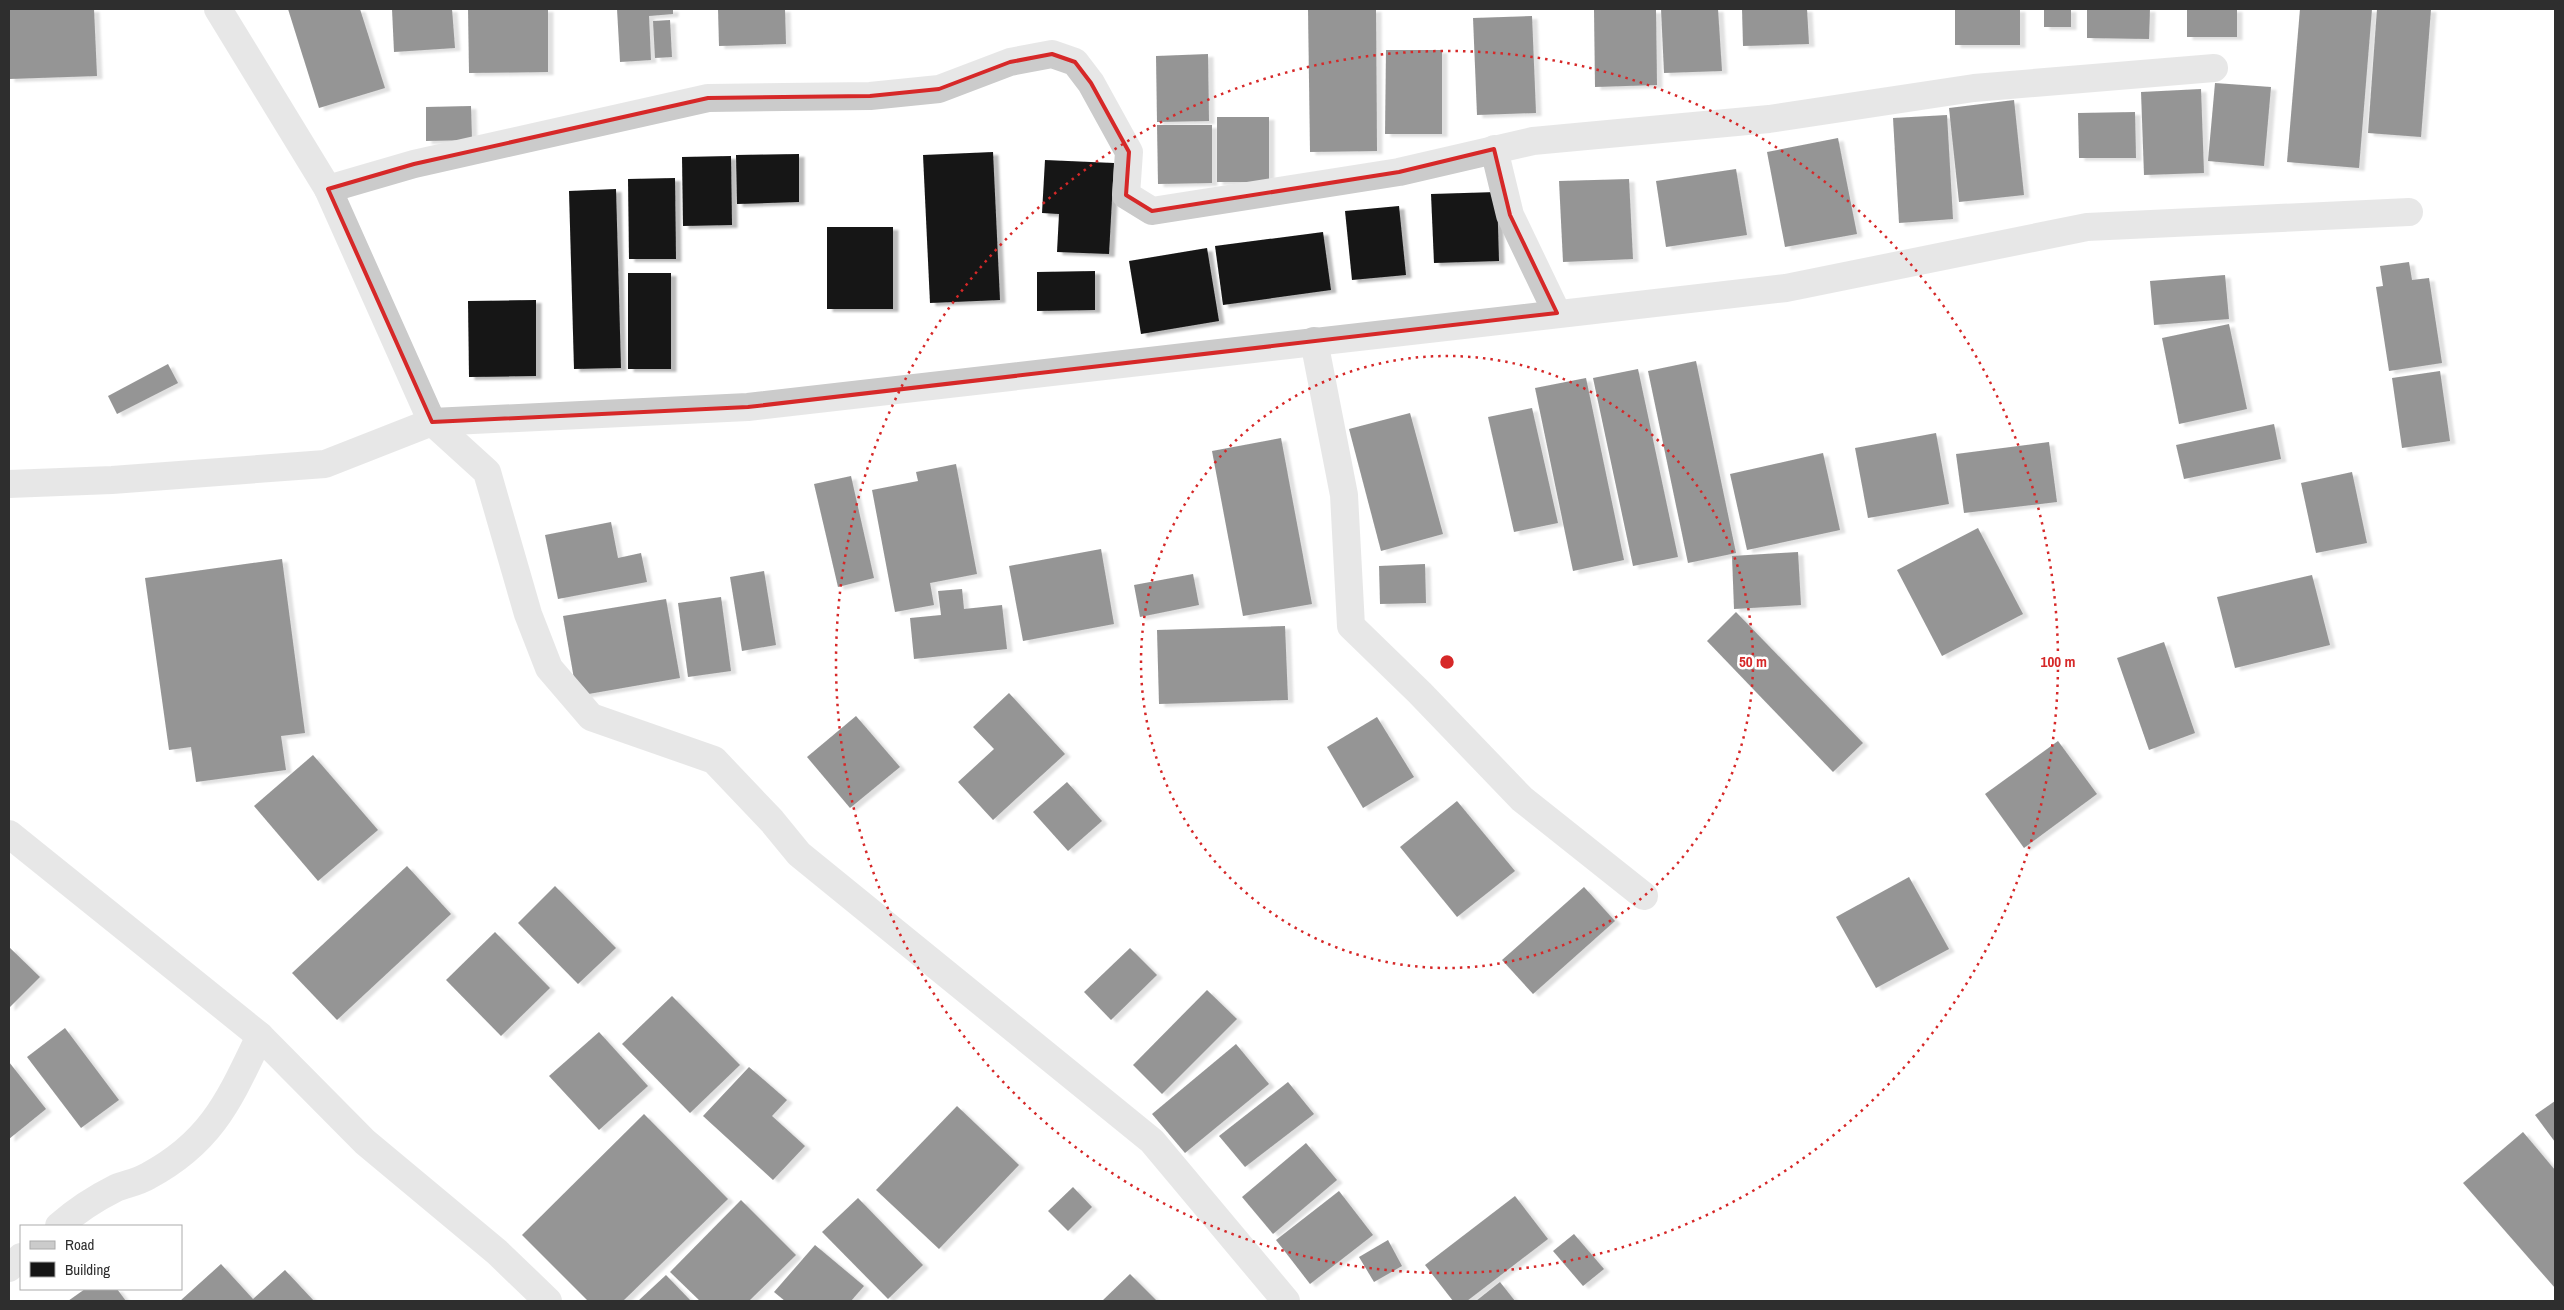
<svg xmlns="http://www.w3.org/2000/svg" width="2564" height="1310" font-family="'Archivo Narrow',sans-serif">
	<defs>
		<filter id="shadow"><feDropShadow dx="5.5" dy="3" stdDeviation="1" flood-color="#0004"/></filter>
	</defs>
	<rect width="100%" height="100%" fill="#fff"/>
	<g fill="#151515" filter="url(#shadow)">
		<polygon points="9,9 94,9 97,76 9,79"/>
		<polygon points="288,9 360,9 385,88 319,108"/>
		<polygon points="392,9 452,9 455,48 394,52"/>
		<polygon points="468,9 548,9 548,72 469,73"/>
		<polygon points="617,9 673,9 673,14 649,16 651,60 620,62"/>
		<polygon points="718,9 785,9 786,44 719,46"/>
		<polygon points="1308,9 1376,9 1377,151 1310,152"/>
		<polygon points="1661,9 1718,9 1722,71 1664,73"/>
		<polygon points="1742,9 1807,9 1809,44 1743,46"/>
		<rect x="1955" y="9" width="65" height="36"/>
		<rect x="2044" y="9" width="27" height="18"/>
		<polygon points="2087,9 2150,9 2149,39 2087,38"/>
		<rect x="2187" y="9" width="50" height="28"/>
		<polygon points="2300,9 2372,9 2359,168 2287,162"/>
		<polygon points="2377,9 2431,9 2421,137 2368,133"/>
		<polygon points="1594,10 1656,10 1657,85 1595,87"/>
		<polygon points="1532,16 1536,113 1477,115 1473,18"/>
		<polygon points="670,20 672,57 655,58 653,21"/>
		<polygon points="1386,50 1442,50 1442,134 1385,134"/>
		<polygon points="1208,54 1209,121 1157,122 1156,56"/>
		<polygon points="2215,83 2271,87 2264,166 2208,161"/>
		<polygon points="2201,89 2204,173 2144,175 2141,92"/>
		<polygon points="2014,100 2024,195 1959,202 1949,108"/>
		<polygon points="471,106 472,140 426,141 426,107"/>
		<polygon points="2135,112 2136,158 2079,158 2078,113"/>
		<polygon points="1947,115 1953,219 1899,223 1893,118"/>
		<rect x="1217" y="117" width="52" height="65"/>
		<polygon points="1157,125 1212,125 1212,183 1158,184"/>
		<polygon points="1838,138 1857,234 1785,247 1767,152"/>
		<polygon points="993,152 1000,300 930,303 923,155"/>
		<polygon points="799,154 799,202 737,204 736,155"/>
		<polygon points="731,156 732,225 683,226 682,157"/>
		<polygon points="1045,160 1114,163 1109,254 1057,252 1059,214 1042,213"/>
		<polygon points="1736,169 1747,235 1666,247 1656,181"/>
		<polygon points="675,178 676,259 629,259 628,179"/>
		<polygon points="1629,179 1633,259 1563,262 1559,181"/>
		<polygon points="616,189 621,368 574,369 569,191"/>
		<polygon points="1497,192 1499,261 1434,263 1431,194"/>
		<polygon points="1399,206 1406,275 1352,280 1345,211"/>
		<rect x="827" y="227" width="66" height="82"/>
		<polygon points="1323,232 1331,290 1223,305 1215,246"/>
		<polygon points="1207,248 1219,321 1141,334 1129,261"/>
		<polygon points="2409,262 2412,280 2429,278 2442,363 2389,371 2376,287 2383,286 2380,266"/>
		<polygon points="1095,271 1095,310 1037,311 1037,272"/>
		<rect x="628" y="273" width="43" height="96"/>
		<polygon points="2225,275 2229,319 2154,325 2150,281"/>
		<polygon points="536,300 536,376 469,377 468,301"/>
		<polygon points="2229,324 2247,409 2179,424 2162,338"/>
		<polygon points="1696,361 1736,553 1688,563 1648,371"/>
		<polygon points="168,364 178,383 117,414 108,396"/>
		<polygon points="1638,369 1678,557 1633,566 1593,378"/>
		<polygon points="2440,371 2450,441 2402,448 2392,378"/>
		<polygon points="1586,378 1624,560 1573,571 1535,388"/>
		<polygon points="1532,408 1558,523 1514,532 1488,417"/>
		<polygon points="1410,413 1443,534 1381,551 1349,429"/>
		<polygon points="2274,424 2281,459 2184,479 2176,445"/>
		<polygon points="1936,433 1949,504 1868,518 1855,448"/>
		<polygon points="1281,438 1312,604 1243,616 1212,451"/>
		<polygon points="2049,442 2057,502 1964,513 1956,454"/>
		<polygon points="1823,453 1840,530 1747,550 1730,474"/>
		<polygon points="956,464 977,574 930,583 934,605 895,612 872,490 918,481 916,472"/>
		<polygon points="2352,472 2367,543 2316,553 2301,483"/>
		<polygon points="851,476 874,578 838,587 814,484"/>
		<polygon points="611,522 618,558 641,553 647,582 558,599 545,535"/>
		<polygon points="1978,528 2023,614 1942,656 1897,570"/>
		<polygon points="1101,549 1114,624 1023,641 1009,566"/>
		<polygon points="1798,552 1801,605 1734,609 1732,556"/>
		<polygon points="282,559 305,733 281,736 286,770 196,782 191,747 169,750 145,578"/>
		<polygon points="1425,564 1426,603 1380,604 1379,566"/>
		<polygon points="764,571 776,645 742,651 730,577"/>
		<polygon points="1193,574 1199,605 1140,617 1134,585"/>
		<polygon points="2312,575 2330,645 2235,668 2217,597"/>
		<polygon points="962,589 964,609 1002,605 1007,649 914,659 910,618 941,615 938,591"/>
		<polygon points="721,597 731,671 688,677 678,603"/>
		<polygon points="666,599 680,678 577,696 563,616"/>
		<polygon points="1736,612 1863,743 1833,772 1707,641"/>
		<polygon points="1285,626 1288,700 1159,704 1157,630"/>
		<polygon points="2164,642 2195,733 2149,750 2117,658"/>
		<polygon points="1009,693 1065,754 993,820 958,782 994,749 973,727"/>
		<polygon points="856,716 900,767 850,808 807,757"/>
		<polygon points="1377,717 1414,777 1363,808 1327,747"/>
		<polygon points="2058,741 2097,794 2024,848 1985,794"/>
		<polygon points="313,755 378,830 318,881 254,806"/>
		<polygon points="1067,782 1102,821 1068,851 1033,812"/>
		<polygon points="1457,801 1515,871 1457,917 1400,847"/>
		<polygon points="407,866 451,914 337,1020 292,973"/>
		<polygon points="1909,877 1949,949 1876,988 1836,917"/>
		<polygon points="555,886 616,948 578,984 518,923"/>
		<polygon points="1584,887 1615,921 1533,994 1502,960"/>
		<polygon points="495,932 550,988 501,1036 446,980"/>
		<polygon points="9,947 40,977 9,1008"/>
		<polygon points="1130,948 1157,975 1111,1020 1084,992"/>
		<polygon points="1207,990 1237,1019 1162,1094 1133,1065"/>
		<polygon points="672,996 740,1065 690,1113 622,1044"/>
		<polygon points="65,1028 119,1100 81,1128 27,1057"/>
		<polygon points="599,1032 648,1086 599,1130 549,1076"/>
		<polygon points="1236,1044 1269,1084 1185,1153 1152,1114"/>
		<polygon points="9,1062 46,1109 9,1139"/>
		<polygon points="749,1067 787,1100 772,1116 805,1146 773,1180 703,1116"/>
		<polygon points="1288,1082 1314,1114 1245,1167 1219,1136"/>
		<polygon points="2555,1101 2555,1142 2535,1115"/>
		<polygon points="957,1106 1019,1165 939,1249 876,1190"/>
		<polygon points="644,1114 728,1199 623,1301 588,1301 522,1235"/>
		<polygon points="2523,1132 2555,1170 2555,1288 2463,1183"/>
		<polygon points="1306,1143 1337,1180 1273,1234 1242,1197"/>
		<polygon points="1073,1187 1092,1207 1068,1231 1048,1211"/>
		<polygon points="1339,1191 1373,1235 1310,1284 1276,1240"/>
		<polygon points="1515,1196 1548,1239 1467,1301 1453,1301 1425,1265"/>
		<polygon points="858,1198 923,1265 888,1299 822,1232"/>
		<polygon points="741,1200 796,1255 749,1301 700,1301 670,1272"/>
		<polygon points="1574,1234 1604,1269 1583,1286 1553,1251"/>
		<polygon points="1388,1240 1402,1266 1374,1282 1359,1257"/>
		<polygon points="815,1245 864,1286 851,1301 785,1301 774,1292"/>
		<polygon points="221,1264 253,1299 285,1270 314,1301 180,1301"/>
		<polygon points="1130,1274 1157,1301 1102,1301"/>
		<polygon points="666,1275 691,1301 638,1301"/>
		<polygon points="1500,1282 1515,1301 1476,1301"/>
		<polygon points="85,1289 117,1289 126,1301 68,1301"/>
	</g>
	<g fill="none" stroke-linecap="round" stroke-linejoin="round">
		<g stroke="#cbcbcb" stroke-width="28">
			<polyline points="218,9 328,189 432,422 487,472 528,614 549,668 591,717 714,760 772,821 799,854 1152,1141 1286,1301"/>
			<polyline points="1494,149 1510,215 1557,313"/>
			<polyline points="328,189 414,164 708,98 870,96 939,89 1010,62 1052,54 1075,62 1091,83 1129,152 1126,195 1152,211 1399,172 1533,141 1769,119 1974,88 2214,68"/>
			<polyline points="1314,341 1344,495 1351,626 1420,693 1522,799 1644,896"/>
			<polyline points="9,484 112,480 325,464 432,422 748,407 1786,288 2087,227 2409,212"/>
			<polyline points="9,834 260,1036 365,1142 497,1252 548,1301"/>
			<path d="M 59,1226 C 77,1210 94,1199 116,1188 C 126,1184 138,1182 148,1176 C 213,1141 230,1098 260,1036"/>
			<polyline points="9,1268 21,1257"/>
		</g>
	</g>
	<path d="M0 0H2564V1310H0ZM 1052,54 L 1075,62 L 1091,83 L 1129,152 L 1126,195 L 1152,211 L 1399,172 L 1494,149 L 1510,215 L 1557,313 L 748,407 L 432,422 L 328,189 L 414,164 L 708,98 L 870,96 L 939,89 L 1010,62 Z" fill="#fff" fill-opacity=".55" fill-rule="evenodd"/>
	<path fill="none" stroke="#d62828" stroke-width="4" stroke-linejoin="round" d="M 1052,54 L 1075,62 L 1091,83 L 1129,152 L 1126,195 L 1152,211 L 1399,172 L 1494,149 L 1510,215 L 1557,313 L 748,407 L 432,422 L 328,189 L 414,164 L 708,98 L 870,96 L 939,89 L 1010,62 Z"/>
	<g fill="none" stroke="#d62828" stroke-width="2.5" stroke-dasharray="2.5 5">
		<circle cx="1447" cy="662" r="306"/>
		<circle cx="1447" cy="662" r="611"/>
	</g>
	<circle cx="1447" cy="662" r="8" fill="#d62828" stroke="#fff" stroke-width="2.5"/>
	<g font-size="15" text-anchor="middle" font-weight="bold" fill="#d62828" stroke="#fff" stroke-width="5" stroke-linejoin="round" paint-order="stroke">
		<text x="1753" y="667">50 m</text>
		<text x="2058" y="667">100 m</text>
	</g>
	<rect width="2564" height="1310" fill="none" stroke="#2e2e2e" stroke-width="20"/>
	<rect x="20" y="1225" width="162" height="65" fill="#ffffff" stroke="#ababab"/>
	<rect x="30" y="1241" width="25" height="8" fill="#cbcbcb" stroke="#ababab"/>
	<text x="65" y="1250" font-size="15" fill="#2e2e2e">Road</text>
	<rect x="30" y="1262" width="25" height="15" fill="#151515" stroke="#ababab"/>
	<text x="65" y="1275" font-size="15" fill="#2e2e2e">Building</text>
</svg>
